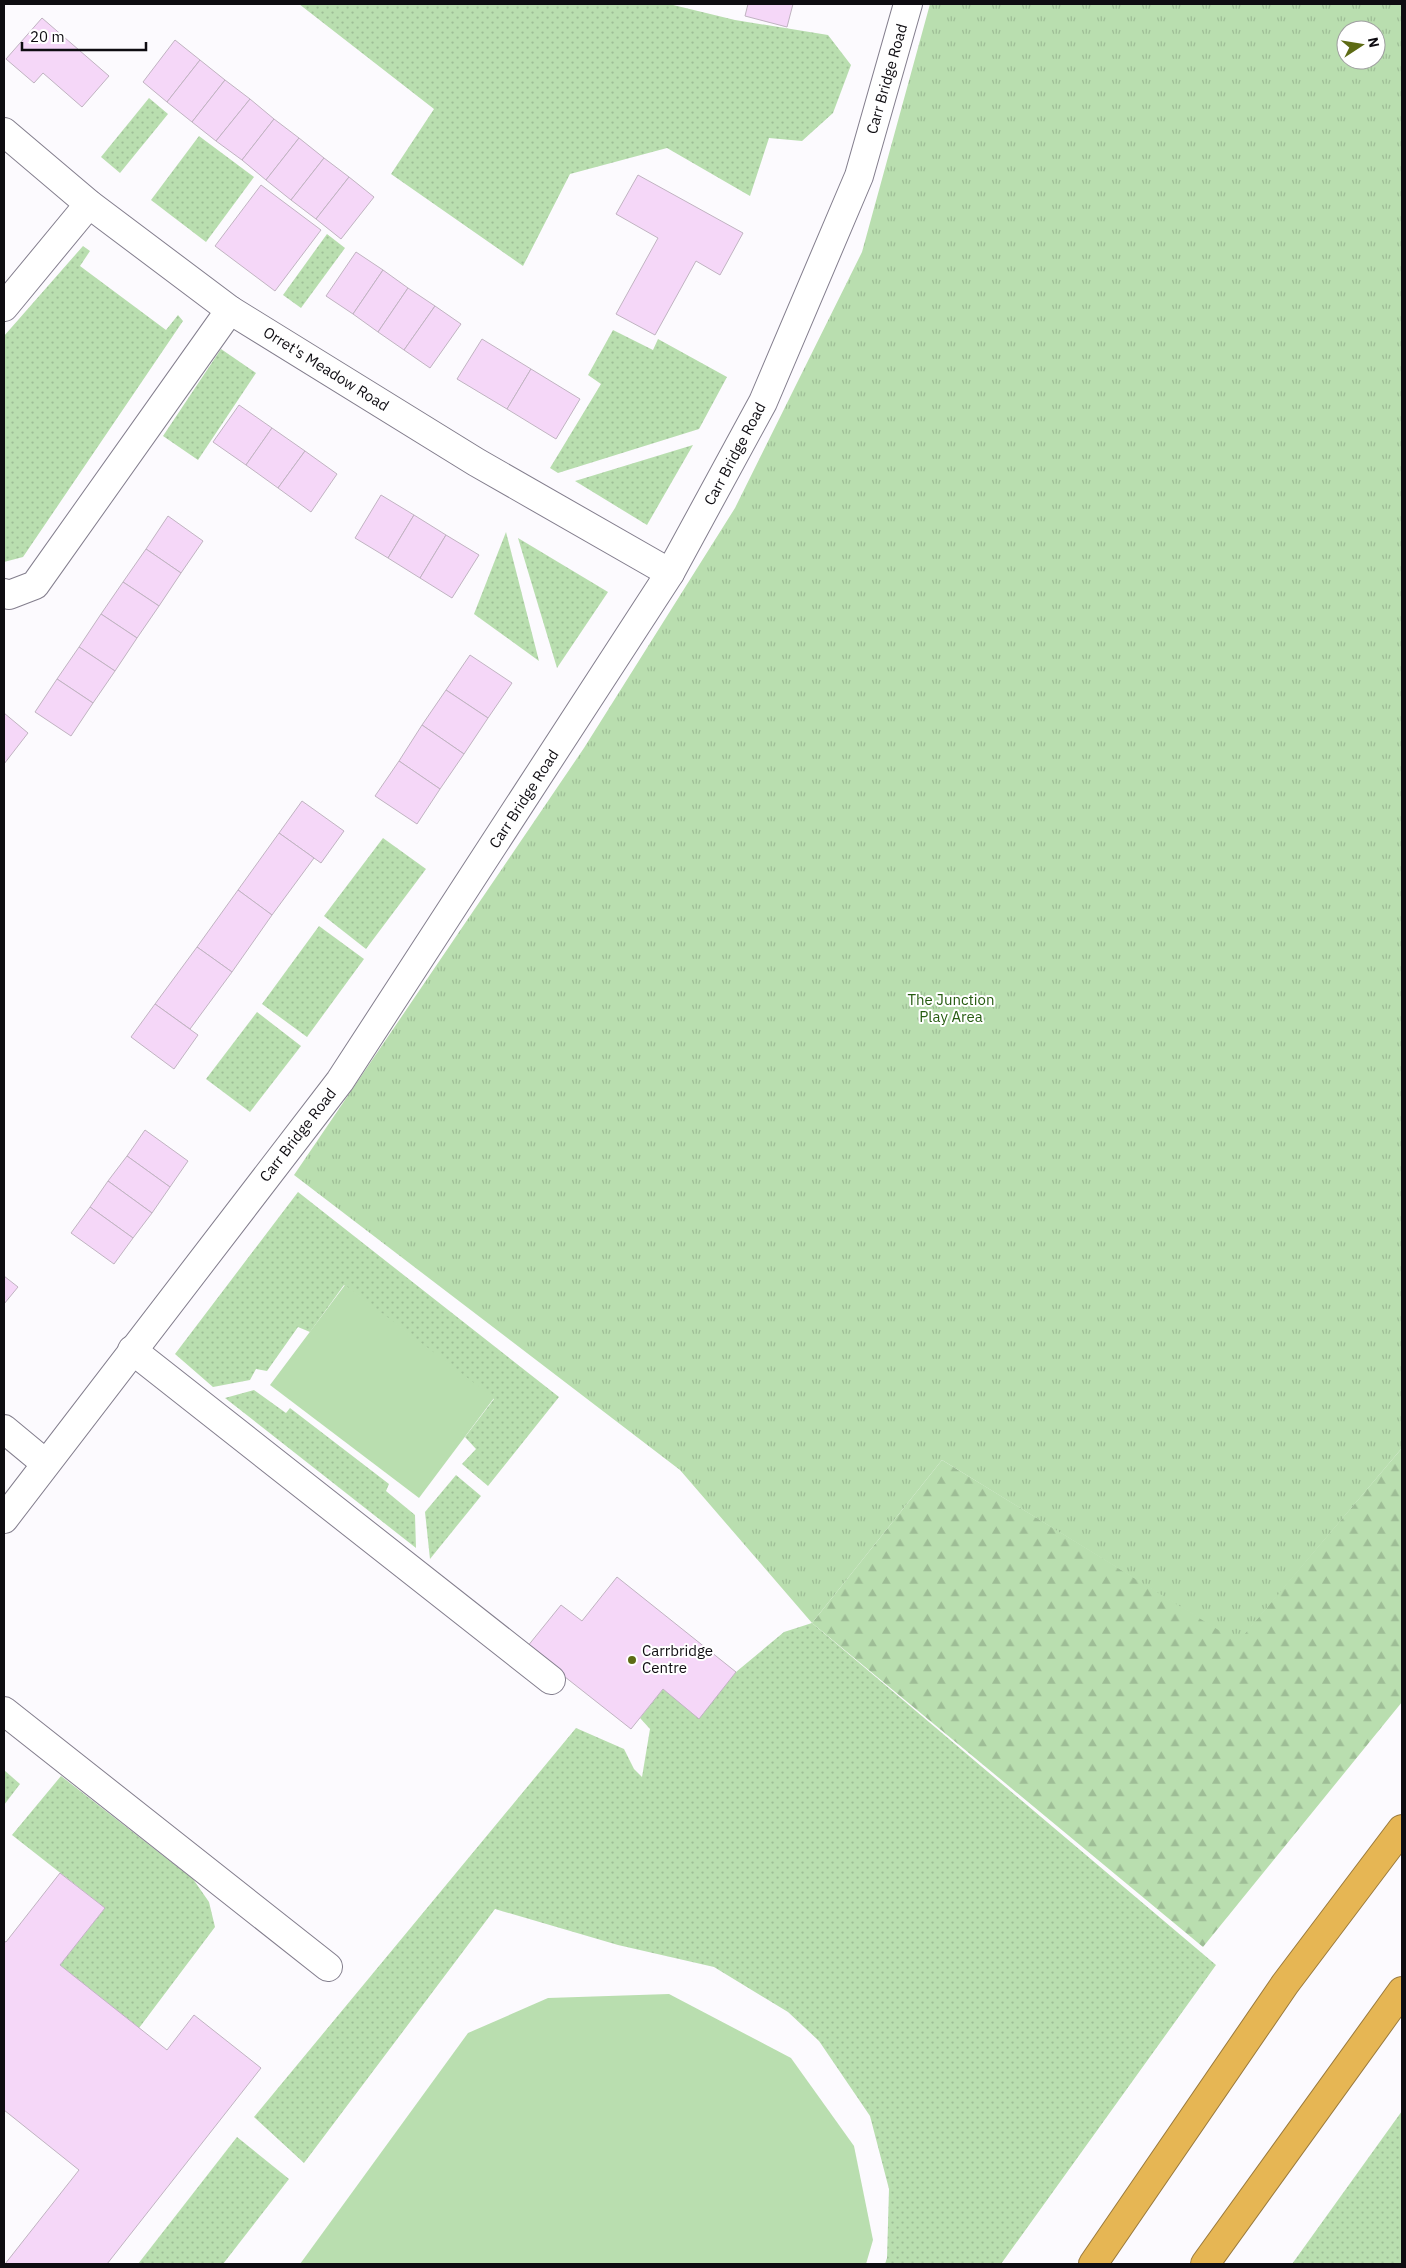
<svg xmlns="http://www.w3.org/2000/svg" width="1406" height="2268" font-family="'IBM Plex Sans',sans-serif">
	<defs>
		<pattern id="grass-dots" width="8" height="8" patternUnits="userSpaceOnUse" patternTransform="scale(1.25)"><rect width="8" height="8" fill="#b9deaf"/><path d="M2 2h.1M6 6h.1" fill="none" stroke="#9ebd96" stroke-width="1.8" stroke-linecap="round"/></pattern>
		<pattern id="forest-firs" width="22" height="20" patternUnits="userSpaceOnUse" patternTransform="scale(1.25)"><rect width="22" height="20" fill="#b9deaf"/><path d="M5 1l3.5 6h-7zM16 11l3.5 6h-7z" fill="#9ebd96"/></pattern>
		<pattern id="park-tufts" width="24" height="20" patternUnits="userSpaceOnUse" patternTransform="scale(1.25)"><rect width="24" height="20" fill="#b9deaf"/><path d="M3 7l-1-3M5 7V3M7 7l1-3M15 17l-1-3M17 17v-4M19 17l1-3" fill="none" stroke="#9ebd96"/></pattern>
	</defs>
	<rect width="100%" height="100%" fill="#fcfafe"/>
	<g fill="url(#grass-dots)">
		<polygon points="299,4 669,4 735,20 828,35 851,65 833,113 802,141 769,138 750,196 667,148 570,174 523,266 391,174 434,109"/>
		<polygon points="149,98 168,114 120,173 101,157"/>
		<polygon points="199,136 254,177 206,242 151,200"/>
		<polygon points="327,234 345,248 301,308 283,295"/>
		<polygon points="83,246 90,251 80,266 166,330 178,315 183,321 23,557 4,562 4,336"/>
		<polygon points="613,330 653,350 658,339 727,377 699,429 558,473 550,468 601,384 588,375"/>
		<polygon points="221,349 256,373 198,460 163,436"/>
		<polygon points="693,445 647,525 575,481"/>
		<polygon points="506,532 539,661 474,614"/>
		<polygon points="518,538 608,592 557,668"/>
		<polygon points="383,838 426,869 366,949 324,916"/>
		<polygon points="319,926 364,959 307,1037 262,1004"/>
		<polygon points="257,1012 301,1046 250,1112 206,1079"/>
		<polygon points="298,1192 559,1397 488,1486 462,1464 476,1449 465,1437 494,1399 344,1285 310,1332 298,1327 267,1371 256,1369 250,1380 213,1387 175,1354"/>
		<polygon points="254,1390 286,1413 290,1408 389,1484 386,1491 415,1515 416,1548 225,1398"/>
		<polygon points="456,1475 481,1496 430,1559 425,1512"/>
		<polygon points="812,1623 1216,1965 1001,2264 885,2264 887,2258 889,2189 870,2116 819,2041 788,2012 714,1967 618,1945 495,1909 304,2163 254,2117 576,1728 624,1749 634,1769 642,1777 650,1729 640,1718 663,1689 699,1718 736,1672 784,1632"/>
		<polygon points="4,1770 20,1784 4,1805"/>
		<polygon points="61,1776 193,1879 209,1902 215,1927 139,2028 60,1965 105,1908 12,1835"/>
		<polygon points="1402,2111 1402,2264 1292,2264"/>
		<polygon points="237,2137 289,2179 223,2264 138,2264"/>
	</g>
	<polygon fill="url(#forest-firs)" points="1402,1448 1402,1702 1203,1947 812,1623 942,1460 1238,1641"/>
	<path fill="url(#park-tufts)" fill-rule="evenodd" d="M 930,4 L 1402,4 L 1402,1448 L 1238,1642 L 942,1460 L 812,1623 L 680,1470 L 294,1175 L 584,748 L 735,508 L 862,252 ZM 1346,30 L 1376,30 L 1376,60 L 1346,60 Z"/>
	<g fill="#b9deaf">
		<polygon points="345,1285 494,1398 419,1498 270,1385"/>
		<polygon points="669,1994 791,2058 854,2146 873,2240 866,2264 300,2264 468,2033 548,1998"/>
	</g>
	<g fill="#f5d7f8" stroke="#c0b3c1">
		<polygon points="748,4 793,4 787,27 745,16"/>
		<polygon points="42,18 109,76 82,107 43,73 34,83 6,59"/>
		<polygon points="175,40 200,60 167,102 143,82"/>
		<polygon points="200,60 225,80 192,122 167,102"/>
		<polygon points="225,80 250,99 216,141 192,122"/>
		<polygon points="250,99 274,119 242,160 216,141"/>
		<polygon points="274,119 299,138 266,180 242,160"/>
		<polygon points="299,138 324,158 291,200 266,180"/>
		<polygon points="324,158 349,177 316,219 291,200"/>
		<polygon points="638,175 743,233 720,275 696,261 655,335 616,314 658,238 616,214"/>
		<polygon points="349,177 374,197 341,239 316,219"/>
		<polygon points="261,185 321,230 275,291 215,246"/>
		<polygon points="356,252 383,270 353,314 326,296"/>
		<polygon points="383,270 408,288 378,332 353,314"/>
		<polygon points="408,288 435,306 404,350 378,332"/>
		<polygon points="435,306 461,324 430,368 404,350"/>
		<polygon points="482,339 531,369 507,409 457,379"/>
		<polygon points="531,369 580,399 556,439 507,409"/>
		<polygon points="239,405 272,428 246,465 213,442"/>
		<polygon points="272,428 305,451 278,488 246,465"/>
		<polygon points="305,451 337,474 311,512 278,488"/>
		<polygon points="381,495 414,515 388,558 355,538"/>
		<polygon points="414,515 446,535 420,578 388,558"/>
		<polygon points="168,516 203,541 181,573 146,549"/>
		<polygon points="446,535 479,555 452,598 420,578"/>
		<polygon points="146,549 181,573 159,606 123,582"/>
		<polygon points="123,582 159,606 137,638 101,614"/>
		<polygon points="101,614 137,638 115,671 79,647"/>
		<polygon points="79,647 115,671 93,703 57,679"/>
		<polygon points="470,655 512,683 488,718 446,690"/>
		<polygon points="57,679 93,703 71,736 35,712"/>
		<polygon points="446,690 488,718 464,754 422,725"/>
		<polygon points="4,713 28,733 4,764"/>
		<polygon points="422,725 464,754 440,789 399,761"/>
		<polygon points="399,761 440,789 417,824 375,796"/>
		<polygon points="302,801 344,831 321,863 279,833"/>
		<polygon points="279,833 314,858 272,915 238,890"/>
		<polygon points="238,890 272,915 232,972 197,947"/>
		<polygon points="197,947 232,972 190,1029 155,1004"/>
		<polygon points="155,1004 198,1035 174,1069 131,1037"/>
		<polygon points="145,1130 188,1161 170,1187 127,1156"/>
		<polygon points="127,1156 170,1187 152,1213 108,1181"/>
		<polygon points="108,1181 152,1213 133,1238 90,1207"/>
		<polygon points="90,1207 133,1238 114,1264 71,1233"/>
		<polygon points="4,1276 18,1287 4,1304"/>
		<polygon points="617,1577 736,1672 699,1719 663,1689 631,1729 527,1647 561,1605 582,1621"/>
		<polygon points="60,1873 105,1908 60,1965 167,2050 194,2015 261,2068 107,2264 5,2264 79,2170 4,2110 4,1941 6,1942"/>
	</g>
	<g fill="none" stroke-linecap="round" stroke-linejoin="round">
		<g stroke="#837e8d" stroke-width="30">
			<g id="minor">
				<polyline points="4,132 89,204 230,310 476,462 670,573"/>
				<polyline points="4,307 89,204"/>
				<polyline points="4,593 9,595 35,585 230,310"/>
				<polyline points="132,1350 551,1680"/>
				<polyline points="4,1429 45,1463"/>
				<polyline points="4,1519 340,1081 670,573 763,402 859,176 908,4"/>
				<polyline points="4,1711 328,1967"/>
			</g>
		</g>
		<g stroke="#9a7a3d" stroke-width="30">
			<g id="highway">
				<polyline points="1093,2264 1285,1984 1402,1829"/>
				<polyline points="1205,2264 1402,1991"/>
			</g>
		</g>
		<use href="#minor" stroke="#fff" stroke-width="28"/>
		<use href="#highway" stroke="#e6b654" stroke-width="28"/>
	</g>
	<circle fill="#5d6b14" stroke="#fff" stroke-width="2" cx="632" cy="1660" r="5"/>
	<g text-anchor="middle" stroke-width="4" stroke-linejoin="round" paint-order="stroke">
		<g font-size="15" fill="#0e0c11" stroke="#fff">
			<text transform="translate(887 79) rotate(-74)" y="5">Carr Bridge Road</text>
			<text transform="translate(326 369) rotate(32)" y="5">Orret's Meadow Road</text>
			<text transform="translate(735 454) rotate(-62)" y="5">Carr Bridge Road</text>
			<text transform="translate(524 799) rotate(-57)" y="5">Carr Bridge Road</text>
			<text transform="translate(298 1135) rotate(-52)" y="5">Carr Bridge Road</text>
		</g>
		<g font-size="15" fill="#265c11" stroke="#fff">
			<text x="951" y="1005">The Junction<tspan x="951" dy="17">Play Area</tspan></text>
		</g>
		<g font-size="15" fill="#0e0c11" stroke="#fff" text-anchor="start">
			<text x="642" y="1656">Carrbridge<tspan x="642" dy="17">Centre</tspan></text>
		</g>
	</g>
	<rect width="1406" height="2268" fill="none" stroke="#0e0c11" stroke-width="10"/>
	<g transform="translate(1361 45) rotate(78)"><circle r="24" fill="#ffffff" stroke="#9f9ea0"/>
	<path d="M0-4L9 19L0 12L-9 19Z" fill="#5d6b14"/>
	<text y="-8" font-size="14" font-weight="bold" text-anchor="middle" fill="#0e0c11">N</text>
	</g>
	<path d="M22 42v8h124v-8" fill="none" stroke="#0e0c11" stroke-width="2.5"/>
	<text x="30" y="42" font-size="15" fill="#0e0c11" stroke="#ffffff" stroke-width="4" paint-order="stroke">20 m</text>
</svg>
